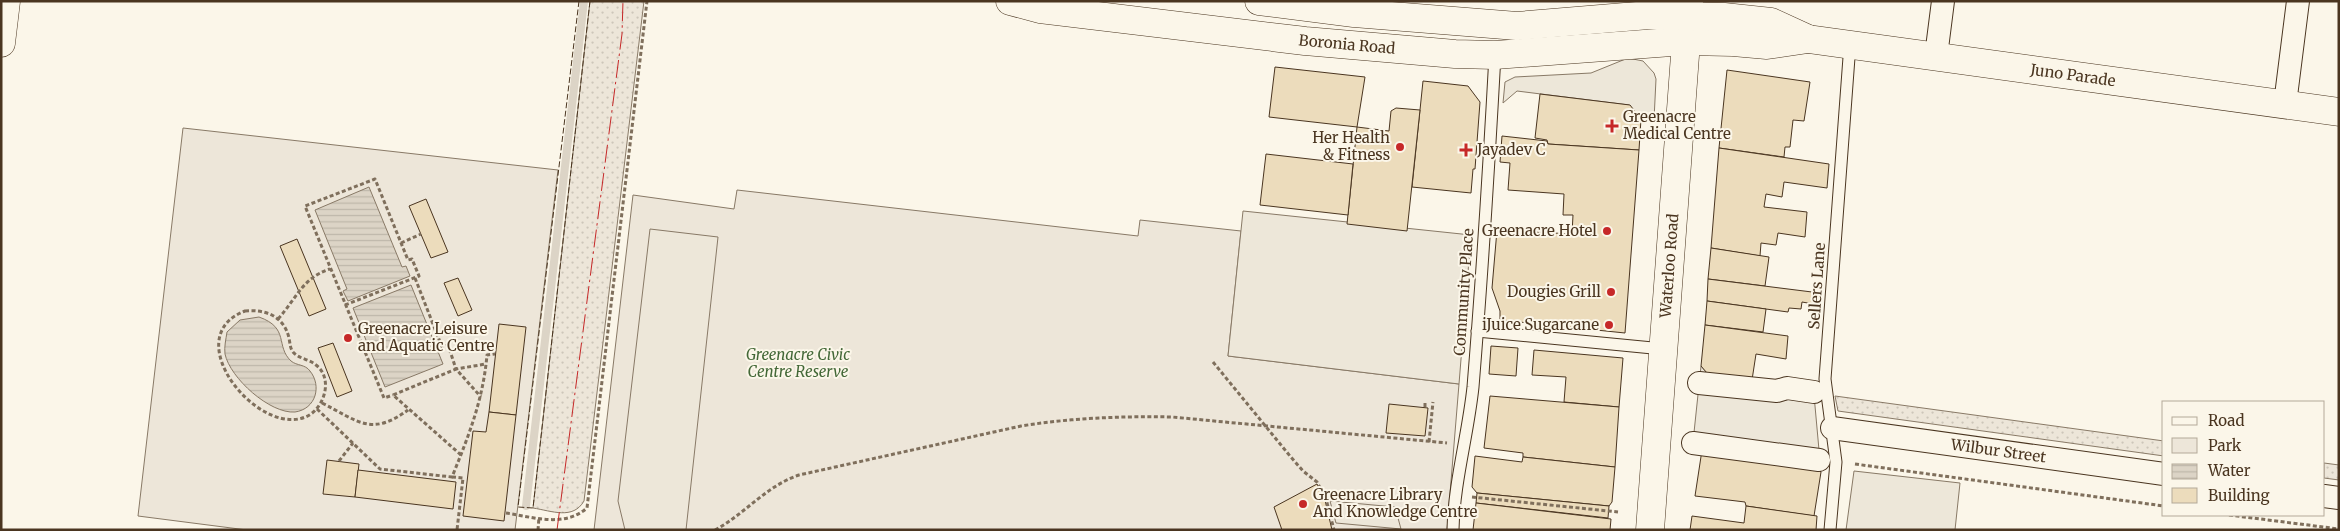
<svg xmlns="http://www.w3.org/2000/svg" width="2340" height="531" font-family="Merriweather,serif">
	<defs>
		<pattern id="grass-dots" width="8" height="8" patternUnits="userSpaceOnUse" patternTransform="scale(1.25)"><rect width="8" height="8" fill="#ede6d9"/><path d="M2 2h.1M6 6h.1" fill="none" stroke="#cdc6ba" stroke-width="1.8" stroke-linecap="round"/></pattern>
		<pattern id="water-rules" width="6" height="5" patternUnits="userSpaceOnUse" patternTransform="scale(1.25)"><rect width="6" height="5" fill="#dcd4c6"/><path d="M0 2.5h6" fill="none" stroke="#beb7aa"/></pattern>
	</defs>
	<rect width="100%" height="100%" fill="#fbf6e9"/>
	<g fill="url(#grass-dots)" stroke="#887966">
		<path d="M 590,1 L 644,1 L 584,501 C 573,520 552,511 533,508 Z"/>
		<polygon points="1835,396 2164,441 2164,456 1838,411"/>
		<polygon points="2324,463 2339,465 2339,480 2324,478"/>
	</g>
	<g fill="#ede6d9" stroke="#887966">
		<polygon points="183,128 558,170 515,530 247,530 138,516"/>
		<polygon points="737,190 1138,236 1140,220 1241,231 1228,356 1459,384 1447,530 594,530 633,195 734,209"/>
	</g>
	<g fill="#ede7d9" stroke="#887966">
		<polygon points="1628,58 1643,61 1654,73 1656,79 1654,120 1641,119 1629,105 1517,91 1503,103 1505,82 1515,77 1591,73"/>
		<polygon points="1243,211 1471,235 1459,384 1228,356"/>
		<polygon points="650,229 718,237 686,530 625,530 618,501"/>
		<polygon points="1701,366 1707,373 1813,384 1821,472 1693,442"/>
		<polygon points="1854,471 1960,483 1955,530 1846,530"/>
		<polygon points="1330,501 1395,507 1401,529 1336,523"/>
	</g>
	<g fill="url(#water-rules)" stroke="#887966">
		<polygon points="369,187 402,267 406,266 410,276 348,301 343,291 347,289 315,210"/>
		<polygon points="411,285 443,364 385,387 353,308"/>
		<path d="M 259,317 C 290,328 275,346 291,361 C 297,366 305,364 310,371 C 322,386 316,409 295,412 C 270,414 230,378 225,354 C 224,347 226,339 227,332 L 240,320 Z"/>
	</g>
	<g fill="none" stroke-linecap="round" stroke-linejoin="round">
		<polyline stroke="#dcd4c6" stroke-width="8" points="526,506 584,1"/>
	</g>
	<g fill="#ecdcbc" stroke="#4a3520">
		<polygon points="1275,67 1365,77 1357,127 1269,117"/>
		<polygon points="1727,70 1810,82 1804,121 1793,120 1790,147 1785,147 1784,157 1719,148"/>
		<polygon points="1423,81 1468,86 1480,102 1475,169 1473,169 1471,193 1412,187"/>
		<polygon points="1540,94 1630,105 1641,119 1639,150 1548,144 1547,140 1535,138"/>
		<polygon points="1396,108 1420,110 1407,231 1347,224 1357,127 1389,131 1391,111"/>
		<polygon points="1502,136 1547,141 1548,144 1639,150 1625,333 1500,320 1500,311 1492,288 1497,230 1572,234 1573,215 1563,215 1564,194 1508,190 1510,163 1500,162"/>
		<polygon points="1719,148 1829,164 1827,188 1784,182 1782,197 1766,194 1764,207 1807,212 1805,237 1778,233 1776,245 1761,243 1760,256 1711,248"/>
		<polygon points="1266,154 1353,164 1348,215 1260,205"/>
		<polygon points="426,199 448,252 431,258 409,206"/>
		<polygon points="297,239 326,309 309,316 280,246"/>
		<polygon points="1711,248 1769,257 1765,286 1708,279"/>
		<polygon points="458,278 472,310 458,316 444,283"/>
		<polygon points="1708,279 1820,293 1819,305 1802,302 1801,309 1789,308 1788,312 1707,301"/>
		<polygon points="1707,301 1766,309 1763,332 1705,325"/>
		<polygon points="499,324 526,327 516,415 489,412"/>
		<polygon points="1705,325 1788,336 1786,359 1756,354 1752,380 1707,373 1701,366"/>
		<polygon points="333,343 352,391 337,397 318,348"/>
		<polygon points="1491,346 1518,348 1516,376 1489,374"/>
		<polygon points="1534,350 1623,358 1619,407 1564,402 1566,377 1532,375"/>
		<polygon points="1490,396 1619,407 1615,467 1523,457 1523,453 1484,448"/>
		<polygon points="1389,404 1428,408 1425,436 1386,433"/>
		<polygon points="489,412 516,415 504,521 463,516 473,431 486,432"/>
		<polygon points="1702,450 1815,466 1821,472 1814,516 1746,506 1745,502 1695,496"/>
		<polygon points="1475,456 1522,462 1523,457 1615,467 1612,502 1609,506 1477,493 1472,487"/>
		<polygon points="327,460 359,464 355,497 323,494"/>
		<polygon points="358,470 456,482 453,509 355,497"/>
		<polygon points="1317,484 1325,500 1332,530 1282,530 1274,507"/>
		<polygon points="1477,493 1609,506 1608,518 1476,503"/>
		<polygon points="1476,503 1611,519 1610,530 1473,530"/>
		<polygon points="1746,506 1817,516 1816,530 1690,530 1692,516 1744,523"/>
	</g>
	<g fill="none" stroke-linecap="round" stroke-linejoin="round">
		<g stroke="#4a3520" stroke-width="13">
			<g id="lane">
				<polyline points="1477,331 1663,349"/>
				<path d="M 1453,530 C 1454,482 1468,435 1473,387 C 1482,277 1489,165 1495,55"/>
				<polyline points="1830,530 1836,462 1825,379 1850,44"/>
			</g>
		</g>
		<g stroke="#4a3520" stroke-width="24">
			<g id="street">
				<polyline points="1936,56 1943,1"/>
				<polyline points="2285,104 2298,1"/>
				<polyline points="1699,383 1777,391 1787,388 1814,392"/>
				<path id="s1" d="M 1832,428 L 2164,474"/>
				<polyline points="1693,443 1819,460"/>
				<polyline points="2324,496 2339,498"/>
			</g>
		</g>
		<g stroke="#4a3520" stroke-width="29">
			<g id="secondary">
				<polyline points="1,43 6,1"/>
				<path id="s2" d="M 1650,530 L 1689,1"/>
			</g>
		</g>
		<g stroke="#4a3520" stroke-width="29">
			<g id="primary">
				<path id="s3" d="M 1010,1 L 1040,9 L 1305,41 L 1455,54 L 1495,55 L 1685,41 L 1733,42 L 1767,45 L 1808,39 L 2339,112"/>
				<polyline points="1259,1 1354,13 1517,26 1649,15 1724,17 1771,22 1808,39"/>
			</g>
		</g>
		<g stroke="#7f6f5c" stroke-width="3" stroke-dasharray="4 2.5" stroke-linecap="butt">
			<polyline points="401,243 421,234"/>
			<polyline points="415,278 442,347 448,345 456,369 486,364"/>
			<polyline points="345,305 419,276 412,259 408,260 375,179 305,206 384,398 393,395"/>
			<path d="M 245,311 C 265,309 284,316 289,338 C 290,343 290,348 293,352 C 299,359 309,359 316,365 C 332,377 326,403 311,414 C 264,445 174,338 245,311 Z"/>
			<path d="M 278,319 C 297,298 302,278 330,269"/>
			<polyline points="1213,362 1290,456 1303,471 1317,482 1326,499 1334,530"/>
			<path d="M 322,403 C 358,421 371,437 408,410"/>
			<polyline points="1425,407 1425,402"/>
			<path d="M 317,409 L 380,469 L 452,477 C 469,435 483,400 487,355 L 495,354"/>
			<polyline points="1429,442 1433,402"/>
			<polyline points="461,455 393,395 456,369 481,397"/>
			<polyline points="339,461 353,443"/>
			<polyline points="1855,464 2164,506"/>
			<polyline points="452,477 463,478 457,530"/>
			<polyline points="1472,497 1618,512"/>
			<path d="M 506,513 C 533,517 564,528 587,508 L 647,1"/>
			<polyline points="2229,515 2339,529"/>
			<polyline points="538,530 539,517"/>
			<path d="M 715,530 C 745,514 766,486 799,475 L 1021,426 C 1071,418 1121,416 1172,417 L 1447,443"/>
		</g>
		<use href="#lane" stroke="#fbf6e9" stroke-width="11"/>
		<use href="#street" stroke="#fbf6e9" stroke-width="22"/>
		<use href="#secondary" stroke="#fbf6e9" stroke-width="28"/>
		<use href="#primary" stroke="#fbf6e9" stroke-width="28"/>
		<polyline stroke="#4a3520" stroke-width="1" stroke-dasharray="6 2.5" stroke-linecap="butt" points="579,1 518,507 533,508 590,1"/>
		<polyline stroke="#c62828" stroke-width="1" stroke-dasharray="18 4 2.5 4" stroke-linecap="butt" points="557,530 622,34 623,1"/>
	</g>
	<g fill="#c62828" stroke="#fbf6e9" stroke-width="2">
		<path d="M1609.5 118.5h5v5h5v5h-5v5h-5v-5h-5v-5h5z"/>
		<circle cx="1400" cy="147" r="5"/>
		<path d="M1463.5 142.5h5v5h5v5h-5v5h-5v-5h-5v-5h5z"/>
		<circle cx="1607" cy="231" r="5"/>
		<circle cx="1611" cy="292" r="5"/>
		<circle cx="1609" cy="325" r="5"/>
		<circle cx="348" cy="338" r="5"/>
		<circle cx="1303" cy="504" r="5"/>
	</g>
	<g text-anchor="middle" stroke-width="4" stroke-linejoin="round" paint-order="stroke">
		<g font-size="15" fill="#4a3520" stroke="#fbf6e9">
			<text dy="5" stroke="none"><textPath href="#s3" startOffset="340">Boronia Road</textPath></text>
			<text dy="5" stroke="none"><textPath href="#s3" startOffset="1070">Juno Parade</textPath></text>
			<text dy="5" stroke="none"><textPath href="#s2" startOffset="265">Waterloo Road</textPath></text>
			<text transform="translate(1817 286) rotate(-86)" y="5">Sellers Lane</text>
			<text transform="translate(1464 292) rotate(-86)" y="5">Community Place</text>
			<text dy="5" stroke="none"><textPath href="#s1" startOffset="168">Wilbur Street</textPath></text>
		</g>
		<g font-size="15" fill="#4a3520" stroke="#fbf6e9" text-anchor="start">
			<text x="1623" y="122">Greenacre<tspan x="1623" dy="17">Medical Centre</tspan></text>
			<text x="1390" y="143" text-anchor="end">Her Health<tspan x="1390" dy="17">&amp; Fitness</tspan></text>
			<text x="1477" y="155">Jayadev C</text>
			<text x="1597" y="236" text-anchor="end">Greenacre Hotel</text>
			<text x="1601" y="297" text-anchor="end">Dougies Grill</text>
			<text x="1599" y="330" text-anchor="end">iJuice Sugarcane</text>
			<text x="358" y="334">Greenacre Leisure<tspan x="358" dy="17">and Aquatic Centre</tspan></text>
			<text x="1313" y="500">Greenacre Library<tspan x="1313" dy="17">And Knowledge Centre</tspan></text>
		</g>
		<g font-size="15" font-style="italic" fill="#436837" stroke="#fbf6e9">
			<text x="798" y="360">Greenacre Civic<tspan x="798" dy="17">Centre Reserve</tspan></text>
		</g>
	</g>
	<rect width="2340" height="531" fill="none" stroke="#4a3520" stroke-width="5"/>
	<rect x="2162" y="401" width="162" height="115" fill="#fbf6e9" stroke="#b4a999"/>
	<rect x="2172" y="417" width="25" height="8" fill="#fbf6e9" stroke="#b4a999"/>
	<text x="2208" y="426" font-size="15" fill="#4a3520">Road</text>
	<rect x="2172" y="438" width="25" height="15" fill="#ede6d9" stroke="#b4a999"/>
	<text x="2208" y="451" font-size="15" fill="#4a3520">Park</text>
	<rect x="2172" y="464" width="25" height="15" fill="url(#water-rules)" stroke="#b4a999"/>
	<text x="2208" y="476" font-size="15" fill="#4a3520">Water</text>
	<rect x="2172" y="488" width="25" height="15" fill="#ecdcbc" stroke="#b4a999"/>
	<text x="2208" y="501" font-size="15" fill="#4a3520">Building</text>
</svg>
